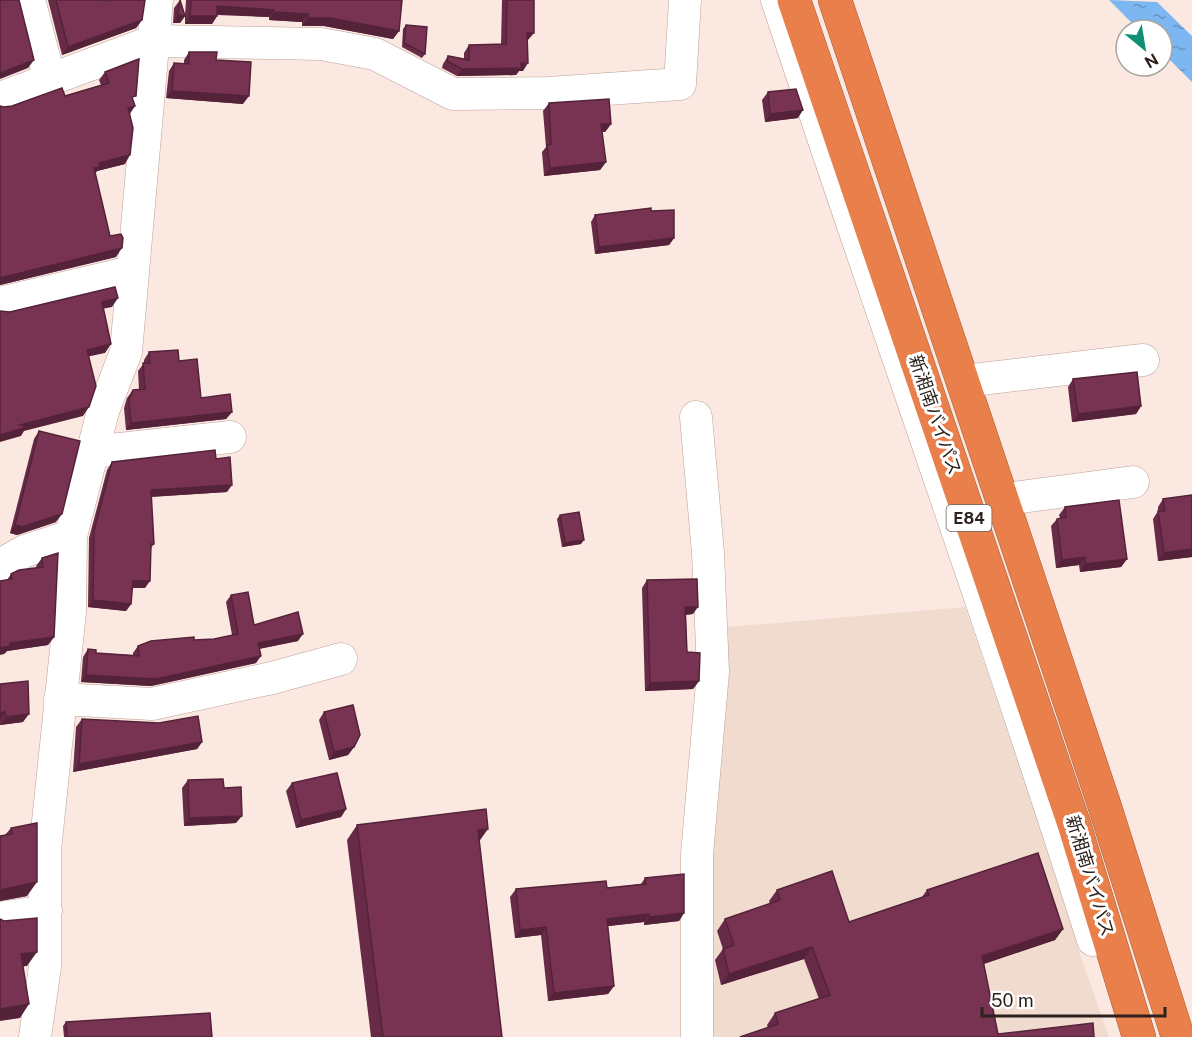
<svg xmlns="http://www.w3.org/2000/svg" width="1192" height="1037" font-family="'Public Sans','Noto Sans JP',sans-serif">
	<defs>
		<pattern id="water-ripples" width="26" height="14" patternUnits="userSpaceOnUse" patternTransform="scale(1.5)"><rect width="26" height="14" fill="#7cb7f2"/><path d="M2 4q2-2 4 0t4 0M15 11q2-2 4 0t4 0" fill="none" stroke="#6694c3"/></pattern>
	</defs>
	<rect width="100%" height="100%" fill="#fbe8e1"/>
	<polygon fill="#f1dace" points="965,607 1054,865 1079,952 1109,1037 711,1037 709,846 728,685 728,627"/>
	<polygon fill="url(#water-ripples)" points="1109,0 1157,2 1192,36 1192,82 1162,52 1162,30 1139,30"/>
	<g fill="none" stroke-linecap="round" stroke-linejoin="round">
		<g stroke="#bda195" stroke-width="33">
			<g id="minor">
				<polyline points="29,0 50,80"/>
				<path d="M 777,0 C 881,314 993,625 1093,940"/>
				<polyline points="0,98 154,41 321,44 375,54 453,94 549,93 680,84 685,0"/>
				<polyline points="0,303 131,272"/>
				<polyline points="973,380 1143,360"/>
				<polyline points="696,417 708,553 713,672 697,854 697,1037"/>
				<polyline points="92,452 230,437"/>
				<polyline points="1014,498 1133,482"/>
				<polyline points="0,565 25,551 71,536"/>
				<polyline points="60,699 152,704 272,678 341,659"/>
				<polyline points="0,918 46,911"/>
				<polyline points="35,1037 45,967 45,850 70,612 71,536 103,411 126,352 157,0"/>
			</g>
		</g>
		<g stroke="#a75e3b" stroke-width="34">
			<g id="highway">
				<polyline points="794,0 1074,824 1139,1037"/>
				<polyline points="835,0 1103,801 1178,1037"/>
			</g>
		</g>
		<use href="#minor" stroke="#fff" stroke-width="32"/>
		<use href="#highway" stroke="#e97f4b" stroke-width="33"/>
	</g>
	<g fill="#672b47">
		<polygon points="48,0 103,0 142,20 136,28 62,55"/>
		<polygon points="180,0 185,15 186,0 402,0 399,31 393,39 324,26 302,26 302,22 269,20 269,17 217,15 217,16 212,24 185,24 185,16 180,23 173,23 174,8"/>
		<polygon points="502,0 534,0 523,71 519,71 516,75 457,76 442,68 443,64 448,56 464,59 464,53 469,45 501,45"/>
		<polygon points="406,25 425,54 422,58 402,47 403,29"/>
		<polygon points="189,52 216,60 243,104 166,98 169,71 174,63 184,64 184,60"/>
		<polygon points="105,72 133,100 135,106 129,114 125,164 97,171 95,174 110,236 116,257 0,285 0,106 4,107 12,106 65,96 101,85 99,80"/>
		<polygon points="768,92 798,118 765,122 762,100"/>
		<polygon points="549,103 611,124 605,132 602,132 606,162 600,170 544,176 542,152 546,147 543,111"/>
		<polygon points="651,211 674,238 669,245 595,254 591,222 595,215"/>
		<polygon points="149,352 179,361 201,398 232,412 226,419 126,430 124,408 127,398 133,390 139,390 138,371 144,363 144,360"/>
		<polygon points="1073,379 1141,406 1136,414 1072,422 1068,387"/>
		<polygon points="39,431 56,522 17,535 10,533 34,439"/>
		<polygon points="216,459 227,492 151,497 154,544 151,548 145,588 132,588 131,604 126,611 88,607 89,538 107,470 112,462"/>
		<polygon points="1192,495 1192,557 1158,561 1153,519 1158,511 1158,507 1163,499"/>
		<polygon points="1065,507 1127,559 1121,567 1080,572 1079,565 1056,568 1051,526 1057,519 1060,518 1059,515"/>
		<polygon points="560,515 581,544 562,547 557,519"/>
		<polygon points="42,558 54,637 48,645 7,651 4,654 7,580 11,574 37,568 36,566"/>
		<polygon points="647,580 693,614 686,615 687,652 699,681 693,689 645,691 642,588"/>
		<polygon points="231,595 254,625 298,641 259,649 256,663 151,686 81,682 83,657 88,649 96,653 133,655 133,653 138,646 214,639 232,635 226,602"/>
		<polygon points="0,684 23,722 0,725"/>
		<polygon points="324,712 354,747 348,755 329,760 319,720"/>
		<polygon points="82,719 202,742 197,749 73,772 76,727"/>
		<polygon points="188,780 224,788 236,823 184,826 182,788"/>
		<polygon points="292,783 346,809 341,817 296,828 286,791"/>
		<polygon points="357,825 479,842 502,1037 371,1037 347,840"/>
		<polygon points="11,828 27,896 0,901 0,836 5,835"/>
		<polygon points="645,878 684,913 679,921 644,925 644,922 607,926 614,986 608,994 548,1001 541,935 515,938 510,897 516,889 607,888 641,884"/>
		<polygon points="777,890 849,922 922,897 927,890 1063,929 1055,940 984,964 998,1034 1094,1037 768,1028 767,1025 775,1013 819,999 804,959 721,985 715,960 723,949 717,931 725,919 770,904 769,901"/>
		<polygon points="66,1022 212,1037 64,1037 63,1026"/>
	</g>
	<g fill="#542339">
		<polygon points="217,6 274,10 269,17 212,14"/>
		<polygon points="274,12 308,14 302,22 269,20"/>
		<polygon points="178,15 185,16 180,23 173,23"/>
		<polygon points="190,16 217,16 212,24 185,24"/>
		<polygon points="308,18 330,18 399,31 393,39 324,26 302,26"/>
		<polygon points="142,20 136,28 62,55 68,47"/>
		<polygon points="527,33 534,33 528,40 522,40"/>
		<polygon points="34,60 28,68 0,79 0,73"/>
		<polygon points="528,63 523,71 519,71 516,75 457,76 462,69"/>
		<polygon points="172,91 249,96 243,104 166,98"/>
		<polygon points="135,106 129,115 128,108"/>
		<polygon points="803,110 798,118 765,122 770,114"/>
		<polygon points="601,124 611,124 605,132 596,132"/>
		<polygon points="130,155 125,164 97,171 94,175 94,168 99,163"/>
		<polygon points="606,162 600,170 544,176 550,168"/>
		<polygon points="674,238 669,245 595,254 599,247"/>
		<polygon points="122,248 116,257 0,285 0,278 2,277"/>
		<polygon points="118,298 112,307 96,310 102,302"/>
		<polygon points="111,344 105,353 81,358 87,350"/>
		<polygon points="1141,406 1136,414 1072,422 1078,414"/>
		<polygon points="89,407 83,416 24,431 21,436 0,442 0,435 20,425"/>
		<polygon points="232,412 226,419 126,430 131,423"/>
		<polygon points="232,485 227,492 146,497 151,490"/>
		<polygon points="62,514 56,522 17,535 10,533 15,525"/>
		<polygon points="584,540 581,544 562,547 565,543"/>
		<polygon points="1192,549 1192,557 1158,561 1164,553"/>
		<polygon points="1085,557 1079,565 1056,568 1062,560"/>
		<polygon points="1127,559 1121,567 1080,572 1085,564"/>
		<polygon points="133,581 150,581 145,588 128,588"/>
		<polygon points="93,600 131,604 126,611 88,607"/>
		<polygon points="685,607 698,607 693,614 680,615"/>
		<polygon points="303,634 298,641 253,650 258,643"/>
		<polygon points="54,637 48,645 7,651 4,654 0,655 0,648 10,643"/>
		<polygon points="261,656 256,663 151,686 81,682 86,675"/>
		<polygon points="699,681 693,689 645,691 650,683"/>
		<polygon points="5,712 0,720 0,713"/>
		<polygon points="29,714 23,722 0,725 6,717"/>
		<polygon points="202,742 197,749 73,772 79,764"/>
		<polygon points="354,747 348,755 329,760 334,752"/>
		<polygon points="346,809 341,817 296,828 301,820"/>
		<polygon points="242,816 236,823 184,826 189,818"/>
		<polygon points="488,829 478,843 478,830"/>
		<polygon points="37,882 27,896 0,901 0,890"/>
		<polygon points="684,913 679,921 644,925 649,917"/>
		<polygon points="649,914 644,922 601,927 607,919"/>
		<polygon points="546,927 541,935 515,938 520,930"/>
		<polygon points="1063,929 1055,940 974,967 982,956"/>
		<polygon points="812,947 804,959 721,985 729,974"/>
		<polygon points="37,952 27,966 12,968 21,954"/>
		<polygon points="614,986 608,994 548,1001 554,993"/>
		<polygon points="29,1004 20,1018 0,1021 0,1009"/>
	</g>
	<g fill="#783252" stroke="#542339" stroke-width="1.5">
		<polygon points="0,0 19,0 34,60 0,73"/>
		<polygon points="56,0 103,0 105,1 112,0 145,0 142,20 68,47"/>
		<polygon points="180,0 185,16 178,15"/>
		<polygon points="191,0 402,0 399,31 330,18 308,18 308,14 274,12 274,10 217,6 217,16 190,16"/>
		<polygon points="507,0 534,0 534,33 527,33 528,63 521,63 521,68 462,69 447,61 448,56 469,60 469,45 506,44"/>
		<polygon points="406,25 427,27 425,54 404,43"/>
		<polygon points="189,52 217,52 216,60 251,62 249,96 172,91 174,63 189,64"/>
		<polygon points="139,59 136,96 132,97 135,106 128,108 133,128 130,155 99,163 100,167 94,168 110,236 121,234 123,238 122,248 0,278 0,106 4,107 12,106 62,88 65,96 109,83 105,72"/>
		<polygon points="796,89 803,110 770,114 768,92"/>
		<polygon points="609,99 611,124 601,124 606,162 550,168 547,145 551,144 549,103"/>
		<polygon points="651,208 651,211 674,210 674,238 599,247 595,215"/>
		<polygon points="115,287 118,298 102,302 111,344 87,350 96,386 89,407 20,425 27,427 0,435 0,311 10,312"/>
		<polygon points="178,350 179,361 197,359 201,398 230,394 232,412 131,423 129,400 133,390 145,389 143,363 150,363 149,352"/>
		<polygon points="1137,372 1141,406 1078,414 1073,379"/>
		<polygon points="39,431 80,441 62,514 22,527 15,525"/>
		<polygon points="215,450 216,459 230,457 232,485 151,490 154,544 151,544 150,581 133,581 131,604 93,600 94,531 112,462"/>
		<polygon points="1192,495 1192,549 1164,553 1158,511 1165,511 1163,499"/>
		<polygon points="1119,500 1127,559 1085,564 1085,557 1062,560 1057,519 1066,517 1065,507"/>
		<polygon points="579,512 584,540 565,543 560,515"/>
		<polygon points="58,553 54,637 10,643 10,646 0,648 0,581 12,579 11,574 19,570 43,567 42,558"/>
		<polygon points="697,579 698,607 685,607 687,652 700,653 699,681 650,683 647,580"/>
		<polygon points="248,592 254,625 298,612 303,634 258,643 261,656 156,679 86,675 88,649 96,650 96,653 139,656 138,646 151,641 194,637 194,640 214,639 238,634 231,595"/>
		<polygon points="28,681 29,714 6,717 5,712 0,713 0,684"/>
		<polygon points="353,705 360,735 354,747 334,752 324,712"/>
		<polygon points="198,716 202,742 79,764 82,719 159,723"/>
		<polygon points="337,773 346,809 301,820 292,783"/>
		<polygon points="223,779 224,788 241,787 242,816 189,818 188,780"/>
		<polygon points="486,809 488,829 478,830 502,1037 383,1037 357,825"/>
		<polygon points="37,823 37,882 0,890 0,836 12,834 11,828"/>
		<polygon points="1038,853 1063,929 982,956 998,1034 1093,1023 1094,1037 740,1037 778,1024 775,1013 830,995 812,947 729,974 723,949 734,945 725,919 780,900 777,890 832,871 849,922 929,895 927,890"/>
		<polygon points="684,874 684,913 649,917 649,914 607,919 614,986 554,993 546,927 520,930 516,889 606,881 607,888 646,884 645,878"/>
		<polygon points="37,918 37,952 21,954 29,1004 0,1009 0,919 4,921"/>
		<polygon points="210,1013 212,1037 67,1037 66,1022"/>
	</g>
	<g text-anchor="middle" stroke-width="6" stroke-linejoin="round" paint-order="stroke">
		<rect fill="#fff" stroke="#6b6460" stroke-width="1.5" x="946.5" y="505" width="45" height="26" rx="4.5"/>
		<g font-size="16" font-weight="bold" fill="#2c211c">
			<text x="969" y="524">E84</text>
		</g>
		<g font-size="18" fill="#2c211c" stroke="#fff">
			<text transform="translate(935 415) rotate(71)" y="6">新湘南バイパス</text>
			<text transform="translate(1090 876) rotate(73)" y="6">新湘南バイパス</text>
		</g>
	</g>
	<g transform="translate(1144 48) rotate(150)"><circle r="28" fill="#ffffff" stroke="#aba6a4" stroke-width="1.5"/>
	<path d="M0-4.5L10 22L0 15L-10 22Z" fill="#0f8f76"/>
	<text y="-9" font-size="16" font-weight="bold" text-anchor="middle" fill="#2c211c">N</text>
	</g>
	<path d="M982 1007v9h183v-9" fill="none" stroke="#2c211c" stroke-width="3"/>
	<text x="991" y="1007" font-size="18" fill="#2c211c" stroke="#ffffff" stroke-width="4.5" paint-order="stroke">50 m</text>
</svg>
